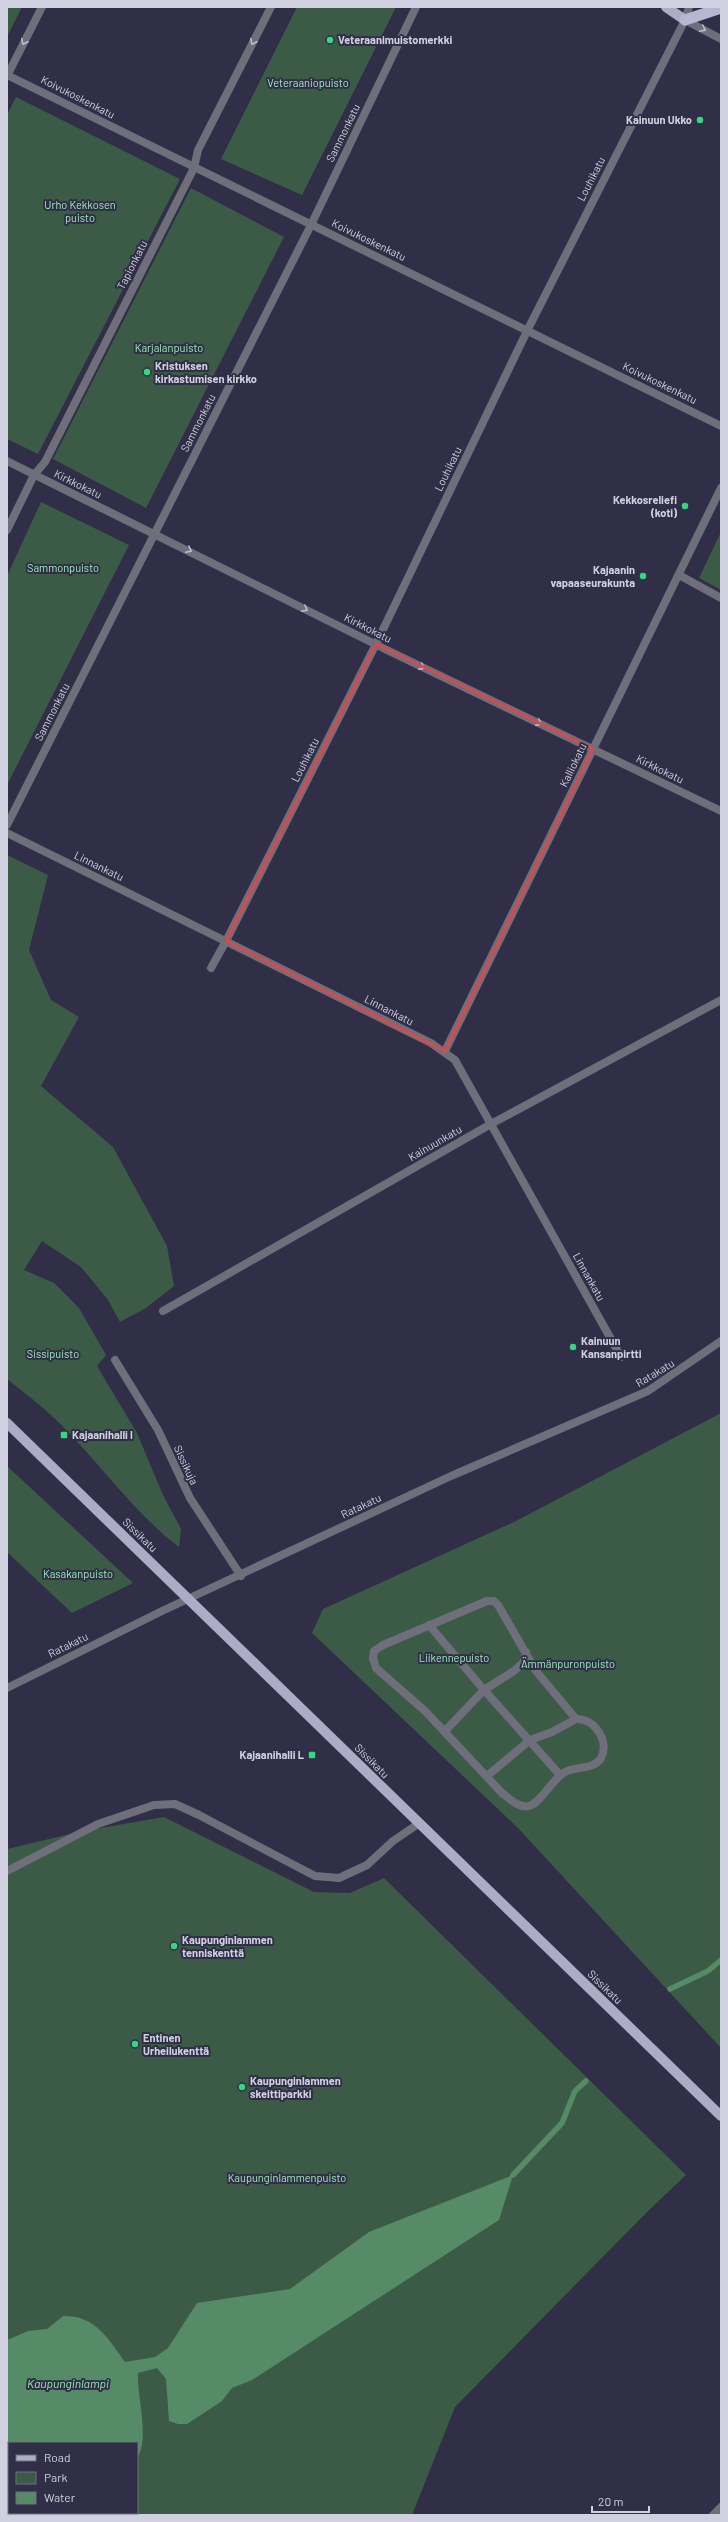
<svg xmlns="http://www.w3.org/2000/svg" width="728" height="2522" font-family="Barlow,sans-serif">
	<rect width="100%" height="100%" fill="#312e47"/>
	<g fill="#3b5b46" fill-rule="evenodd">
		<polygon points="7,7 22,7 7,37"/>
		<polygon points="297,7 396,7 302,195 221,159"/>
		<polygon points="16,97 180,179 38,454 7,439 7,115"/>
		<polygon points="191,188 284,237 146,508 53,459"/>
		<polygon points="41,502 129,545 7,785 7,576"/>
		<polygon points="721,532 721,590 699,578"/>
		<path d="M 7,855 L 48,875 L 29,950 L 51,1000 L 79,1017 L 41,1086 L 113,1147 L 167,1246 L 174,1286 L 146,1308 L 120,1322 L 108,1300 L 81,1267 L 42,1241 L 24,1270 L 54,1283 L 79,1308 L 106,1355 L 97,1366 L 137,1433 L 163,1495 L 181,1529 L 179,1547 C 138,1516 107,1473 71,1435 C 52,1414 30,1397 7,1379 Z"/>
		<polygon points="721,1413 721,2048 518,1828 312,1633 323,1609 516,1521"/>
		<polygon points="7,1466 133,1583 72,1613 7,1552"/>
		<path d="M 164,1817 L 314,1892 L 350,1893 L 384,1878 L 686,2175 L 647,2212 L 455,2407 L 412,2515 L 7,2515 L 7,1849 L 83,1831 ZM 9,2443 L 137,2443 L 137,2513 L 9,2513 Z"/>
	</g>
	<path fill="#558b67" d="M 513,2175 L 499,2220 L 252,2380 L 232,2388 L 222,2401 L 187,2424 L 178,2424 L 169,2421 L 166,2379 L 157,2368 L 138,2373 C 137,2398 150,2439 137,2458 L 137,2443 L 9,2443 L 9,2513 L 96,2513 L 94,2515 L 7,2515 L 7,2340 L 28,2331 L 47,2329 L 63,2316 C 95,2315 108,2338 125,2362 L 155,2357 L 168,2348 L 197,2303 L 290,2289 L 369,2232 Z"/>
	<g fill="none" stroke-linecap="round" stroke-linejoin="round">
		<g stroke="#558b67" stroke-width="5.5">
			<polyline points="670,1989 708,1971 721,1960"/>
			<polyline points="513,2175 562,2123 575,2091 586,2081"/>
		</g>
		<g stroke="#6f6f7c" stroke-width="8">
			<polyline points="211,968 226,941"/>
			<path d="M 487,1601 L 494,1601 L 498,1605 L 536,1671 L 576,1719 C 594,1718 610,1741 601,1758 C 594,1770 576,1766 565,1772 C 552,1779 541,1803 529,1806 C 518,1808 510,1799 502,1793 L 425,1711 L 376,1668 L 373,1658 L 374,1651 L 383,1645 Z"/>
			<polyline points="429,1625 484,1690 560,1775"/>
			<polyline points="445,1731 484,1690 514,1671 524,1662 526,1652"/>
			<polyline points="487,1776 530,1740 552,1732 576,1719"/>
			<polyline points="7,1871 98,1824 154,1805 175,1804 199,1815 315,1876 339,1878 367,1865 393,1841 418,1824"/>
		</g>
		<polyline stroke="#6f6f7c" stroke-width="8" points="34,475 45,462 194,168"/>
		<g stroke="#6f6f7c" stroke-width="8">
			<polyline points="7,75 721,426"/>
			<polyline points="7,76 42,7"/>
			<polyline points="194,168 198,150 271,7"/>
			<polyline points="7,461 391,652 721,811"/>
			<polyline points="7,530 34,475"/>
			<polyline points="679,575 721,598"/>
			<polyline points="7,825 311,225 416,7"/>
			<polyline points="7,833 431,1043 455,1060 621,1357"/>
			<polyline points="226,941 376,644 528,329 685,20"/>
			<polyline points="445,1051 721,488"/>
			<polyline points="163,1311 491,1124 721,1000"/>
			<polyline points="115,1360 158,1430 190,1498 241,1576"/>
			<polyline points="7,1688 162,1611 451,1476 648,1391 721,1341"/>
			<polyline points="713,2515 721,2507"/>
		</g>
		<polyline stroke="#6f6f7c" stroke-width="8" points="689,7 685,20 721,39"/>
		<g stroke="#adabc6" stroke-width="10">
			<polyline points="666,7 685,20"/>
			<polyline points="7,1423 721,2116"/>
		</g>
		<polyline stroke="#b9b6d4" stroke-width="11" points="685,20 721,8"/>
	</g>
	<defs><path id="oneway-chevron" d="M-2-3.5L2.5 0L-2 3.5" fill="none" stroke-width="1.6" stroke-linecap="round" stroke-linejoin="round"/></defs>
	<g stroke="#bdbdcc">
		<use href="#oneway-chevron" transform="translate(703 29) rotate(27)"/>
		<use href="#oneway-chevron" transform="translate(24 42) rotate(117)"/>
		<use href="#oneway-chevron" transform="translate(253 42) rotate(117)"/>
		<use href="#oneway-chevron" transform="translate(189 550) rotate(27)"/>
		<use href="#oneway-chevron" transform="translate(305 609) rotate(27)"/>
		<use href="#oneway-chevron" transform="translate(422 667) rotate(26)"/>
		<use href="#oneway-chevron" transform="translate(539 723) rotate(26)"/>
	</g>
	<path fill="none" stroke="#d54a4d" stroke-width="3" stroke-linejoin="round" d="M 376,644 L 593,749 L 445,1051 L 226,941 Z"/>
	<g fill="#33d882" stroke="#312e47" stroke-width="1.5">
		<circle cx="330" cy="40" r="4"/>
		<circle cx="700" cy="120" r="4"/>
		<circle cx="147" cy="372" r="4"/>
		<circle cx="685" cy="506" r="4"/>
		<circle cx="643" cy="576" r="4"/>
		<circle cx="573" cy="1347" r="4"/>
		<rect x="60" y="1431" width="8" height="8" rx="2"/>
		<rect x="308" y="1751" width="8" height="8" rx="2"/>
		<circle cx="174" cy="1946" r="4"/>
		<circle cx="135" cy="2044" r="4"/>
		<circle cx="242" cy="2087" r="4"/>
	</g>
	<g text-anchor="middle" stroke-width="4" stroke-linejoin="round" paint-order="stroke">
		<g font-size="11" font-weight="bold" fill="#d1d0e0" stroke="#312e47" text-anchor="start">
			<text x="338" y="44">Veteraanimuistomerkki</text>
			<text x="692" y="124" text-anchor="end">Kainuun Ukko</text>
			<text x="155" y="370">Kristuksen<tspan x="155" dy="13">kirkastumisen kirkko</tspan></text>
			<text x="677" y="504" text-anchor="end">Kekkosreliefi<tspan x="677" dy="13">(koti)</tspan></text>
			<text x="635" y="574" text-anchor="end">Kajaanin<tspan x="635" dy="13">vapaaseurakunta</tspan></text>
			<text x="581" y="1345">Kainuun<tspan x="581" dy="13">Kansanpirtti</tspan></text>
			<text x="72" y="1439">Kajaanihalli I</text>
			<text x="304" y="1759" text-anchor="end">Kajaanihalli L</text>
			<text x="182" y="1944">Kaupunginlammen<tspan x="182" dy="13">tenniskenttä</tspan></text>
			<text x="143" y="2042">Entinen<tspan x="143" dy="13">Urheilukenttä</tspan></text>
			<text x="250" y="2085">Kaupunginlammen<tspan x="250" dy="13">skeittiparkki</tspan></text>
		</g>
		<g font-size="11" fill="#9becb6" stroke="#312e47">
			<text x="308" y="87">Veteraaniopuisto</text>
			<text x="80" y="209">Urho Kekkosen<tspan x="80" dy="13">puisto</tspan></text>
			<text x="169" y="352">Karjalanpuisto</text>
			<text x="63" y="572">Sammonpuisto</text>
			<text x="53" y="1358">Sissipuisto</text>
			<text x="78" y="1578">Kasakanpuisto</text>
			<text x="454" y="1662">Liikennepuisto</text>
			<text x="568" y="1668">Ämmänpuronpuisto</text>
			<text x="287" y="2182">Kaupunginlammenpuisto</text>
		</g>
		<g font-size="11" fill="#d1d0e0" stroke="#312e47">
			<text transform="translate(78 97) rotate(27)" y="4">Koivukoskenkatu</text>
			<text transform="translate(343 133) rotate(-64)" y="4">Sammonkatu</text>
			<text transform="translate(591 179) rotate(-63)" y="4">Louhikatu</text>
			<text transform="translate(369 240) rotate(26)" y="4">Koivukoskenkatu</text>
			<text transform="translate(132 265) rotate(-63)" y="4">Tapionkatu</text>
			<text transform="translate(660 383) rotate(26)" y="4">Koivukoskenkatu</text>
			<text transform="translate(198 423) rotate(-63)" y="4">Sammonkatu</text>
			<text transform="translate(448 469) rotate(-64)" y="4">Louhikatu</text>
			<text transform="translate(78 484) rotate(26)" y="4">Kirkkokatu</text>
			<text transform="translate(368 628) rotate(27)" y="4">Kirkkokatu</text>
			<text transform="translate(52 712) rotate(-63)" y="4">Sammonkatu</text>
			<text transform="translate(305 760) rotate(-63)" y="4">Louhikatu</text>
			<text transform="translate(573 765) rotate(-64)" y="4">Kalliokatu</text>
			<text transform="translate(660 769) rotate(26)" y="4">Kirkkokatu</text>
			<text transform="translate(99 866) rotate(26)" y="4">Linnankatu</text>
			<text transform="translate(389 1010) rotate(27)" y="4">Linnankatu</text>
			<text transform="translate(435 1143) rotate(-30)" y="4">Kainuunkatu</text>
			<text transform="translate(589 1277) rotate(61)" y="4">Linnankatu</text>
			<text transform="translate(655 1373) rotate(-31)" y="4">Ratakatu</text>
			<text transform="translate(186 1465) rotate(65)" y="4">Sissikuja</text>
			<text transform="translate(361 1506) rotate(-25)" y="4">Ratakatu</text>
			<text transform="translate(140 1535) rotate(44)" y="4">Sissikatu</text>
			<text transform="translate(68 1645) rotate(-26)" y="4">Ratakatu</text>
			<text transform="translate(372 1761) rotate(45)" y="4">Sissikatu</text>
			<text transform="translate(605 1987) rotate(44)" y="4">Sissikatu</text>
		</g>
		<g font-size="12" font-style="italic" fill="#95e6b1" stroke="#312e47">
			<text x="68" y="2388">Kaupunginlampi</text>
		</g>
	</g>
	<rect width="728" height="2522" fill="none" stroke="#d1d0e0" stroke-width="16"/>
	<rect x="8" y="2442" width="130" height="72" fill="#312e47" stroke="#716f84"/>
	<rect x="16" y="2455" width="20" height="6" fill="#adabc6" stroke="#716f84"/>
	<text x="44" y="2462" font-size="12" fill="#d1d0e0">Road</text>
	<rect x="16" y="2472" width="20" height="12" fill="#3b5b46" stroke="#716f84"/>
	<text x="44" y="2482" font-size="12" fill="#d1d0e0">Park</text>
	<rect x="16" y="2492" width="20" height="12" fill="#558b67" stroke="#716f84"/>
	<text x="44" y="2502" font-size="12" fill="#d1d0e0">Water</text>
	<path d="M592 2506v6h57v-6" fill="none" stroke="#d1d0e0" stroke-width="2"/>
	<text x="598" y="2506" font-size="12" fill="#d1d0e0" stroke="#312e47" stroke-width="3" paint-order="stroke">20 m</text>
</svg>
